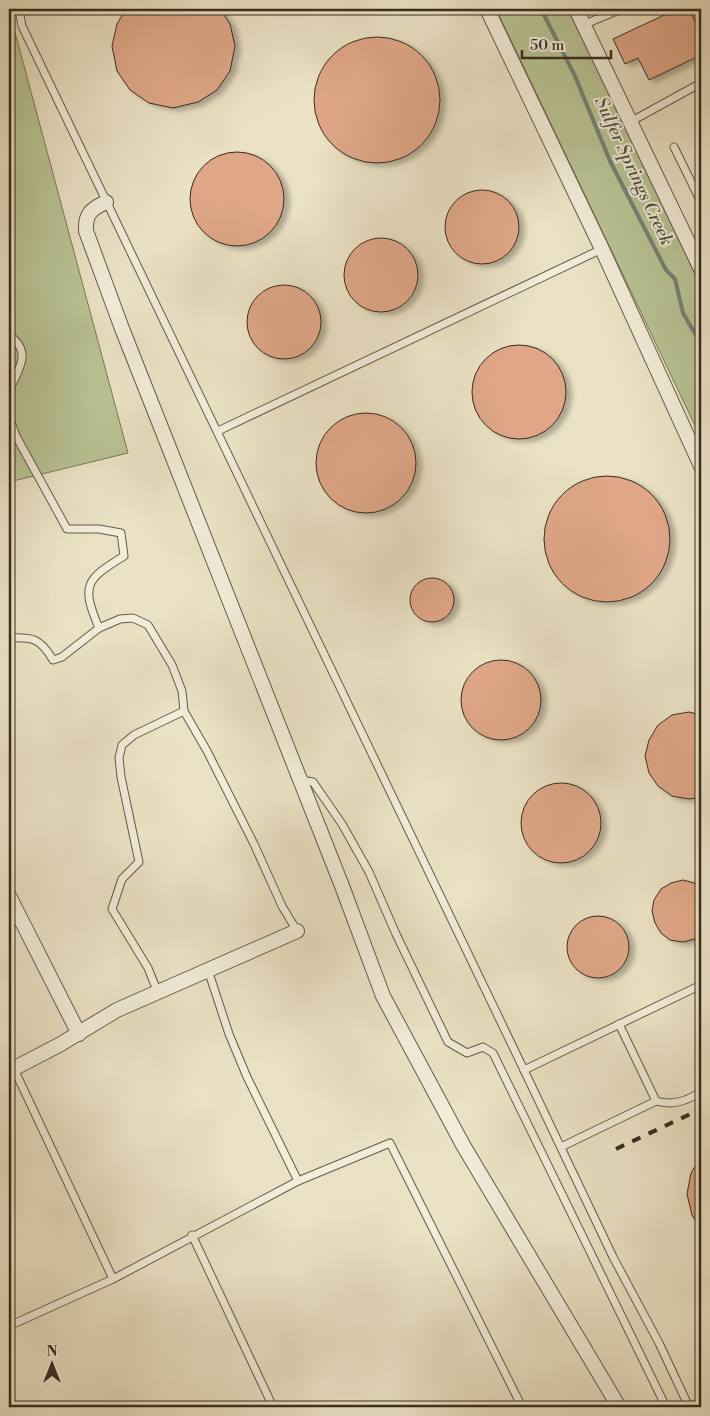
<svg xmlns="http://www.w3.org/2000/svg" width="710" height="1416" font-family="'Libre Bodoni',serif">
	<defs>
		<filter id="shadow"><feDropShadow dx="5.5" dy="3" stdDeviation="2.5" flood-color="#0004"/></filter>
	</defs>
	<rect width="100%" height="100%" fill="#ebe2c5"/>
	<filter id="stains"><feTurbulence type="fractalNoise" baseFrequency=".004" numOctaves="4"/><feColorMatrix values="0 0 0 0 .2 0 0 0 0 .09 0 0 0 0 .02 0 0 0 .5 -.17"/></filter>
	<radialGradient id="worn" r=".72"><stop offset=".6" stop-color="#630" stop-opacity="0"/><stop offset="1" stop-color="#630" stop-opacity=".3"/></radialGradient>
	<g fill="#b9c394" stroke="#78785a">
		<polygon points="496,9 568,9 701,286 701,438"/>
		<polygon points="9,10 128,453 9,482"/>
	</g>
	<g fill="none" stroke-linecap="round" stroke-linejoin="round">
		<polyline stroke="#728476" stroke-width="4" points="541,9 575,76 610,161 666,270 675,279 683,313 701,344"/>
	</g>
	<g fill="#dfa787" stroke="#382c20" filter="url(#shadow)">
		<polygon points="126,9 220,9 230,24 235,46 230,71 217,90 198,102 173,108 149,103 130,90 117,71 112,46 117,24"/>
		<polygon points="677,9 689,9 695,21 701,18 701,55 649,80 638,58 625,64 613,39"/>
		<circle cx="377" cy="100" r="63"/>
		<circle cx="237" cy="199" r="47"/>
		<circle cx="482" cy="227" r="37"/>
		<circle cx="381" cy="275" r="37"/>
		<circle cx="284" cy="322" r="37"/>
		<circle cx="519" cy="392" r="47"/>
		<circle cx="366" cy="463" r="50"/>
		<circle cx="607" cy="539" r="63"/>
		<circle cx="432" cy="600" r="22"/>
		<circle cx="501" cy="700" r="40"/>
		<polygon points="689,712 701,715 701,797 689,799 672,796 658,786 649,773 645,756 649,740 658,725 672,715"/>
		<circle cx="561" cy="823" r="40"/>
		<polygon points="683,880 694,883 701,887 701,935 695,939 683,942 670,940 661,933 655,923 652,911 654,900 661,889 671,883"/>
		<circle cx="598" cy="947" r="31"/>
		<polygon points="701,1157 701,1230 692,1215 687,1194 691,1173"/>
	</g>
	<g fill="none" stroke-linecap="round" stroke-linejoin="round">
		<g stroke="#655a49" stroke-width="9">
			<g id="service">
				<polyline points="22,9 20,15 22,26 524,1070 701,985"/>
				<polyline points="583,25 621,9"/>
				<polyline points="630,122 701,83"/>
				<polyline points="674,147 701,202"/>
				<path d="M 9,335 C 34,353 17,371 9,391"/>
				<path d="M 9,417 L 16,436 L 67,529 L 99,529 L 121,533 L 124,556 C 87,579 80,584 99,628 L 120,619 L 133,618 L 148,625 L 172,665 L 182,691 L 184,711 L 207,751 L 254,844 L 282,906 L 297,931"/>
				<polyline points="218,431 602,249"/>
				<path d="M 9,638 C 33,637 40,638 53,660 L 62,657 L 99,628"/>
				<polyline points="301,780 313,782 342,824 369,872 396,934 448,1042 467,1053 483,1047 493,1053 666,1407"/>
				<polyline points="158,993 148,968 112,909 122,879 139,862 121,777 119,758 122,745 134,735 184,711"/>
				<path d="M 619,1024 L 656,1101 C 673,1106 686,1101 701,1092"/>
				<polyline points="524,1070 613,1257 659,1343 689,1407"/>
				<polyline points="561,1147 656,1101"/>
				<polyline points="298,1181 390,1143 522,1407"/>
				<polyline points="192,1235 273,1407"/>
				<polyline points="113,1279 298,1181 247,1077 229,1034 208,970"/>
				<polyline points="9,1326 113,1279 14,1069"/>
			</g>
		</g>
		<g stroke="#655a49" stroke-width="16">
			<g id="minor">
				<polyline points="487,9 602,249 701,466"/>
				<polyline points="576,9 701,269"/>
				<path d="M 106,202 C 91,209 85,214 86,231 L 121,326 L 342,886 L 383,996 L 463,1145 L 619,1407"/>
				<polyline points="9,896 79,1034"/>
				<polyline points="9,1071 59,1045 117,1010 297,931"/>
			</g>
		</g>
		<use href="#service" stroke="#f2ecd9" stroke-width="7"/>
		<use href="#minor" stroke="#f2ecd9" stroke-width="14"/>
		<polyline stroke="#382c20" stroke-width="4" stroke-dasharray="9 9" stroke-linecap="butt" points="616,1149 701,1109"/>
	</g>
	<g text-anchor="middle" stroke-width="4" stroke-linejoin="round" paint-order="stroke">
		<g font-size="18" font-style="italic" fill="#505044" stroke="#f2ecd9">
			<text transform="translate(634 171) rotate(65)" y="6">Sulfer Springs Creek</text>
		</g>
	</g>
	<rect width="710" height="1416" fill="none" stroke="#ebe2c5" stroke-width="30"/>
	<rect x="10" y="10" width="690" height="1396" fill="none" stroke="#382c20" stroke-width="2.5"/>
	<rect x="15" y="15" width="680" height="1386" fill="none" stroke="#382c20"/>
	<g transform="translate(52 1364)" stroke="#f2ecd9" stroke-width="4" paint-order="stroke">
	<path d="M0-4L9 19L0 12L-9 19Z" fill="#382c20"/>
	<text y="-8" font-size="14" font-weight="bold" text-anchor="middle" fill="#382c20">N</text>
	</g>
	<path d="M522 50v8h89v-8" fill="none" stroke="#382c20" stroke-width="2.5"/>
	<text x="530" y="50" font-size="15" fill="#382c20" stroke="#f2ecd9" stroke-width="4" paint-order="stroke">50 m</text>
	<rect width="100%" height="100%" filter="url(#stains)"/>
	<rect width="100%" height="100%" fill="url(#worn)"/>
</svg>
